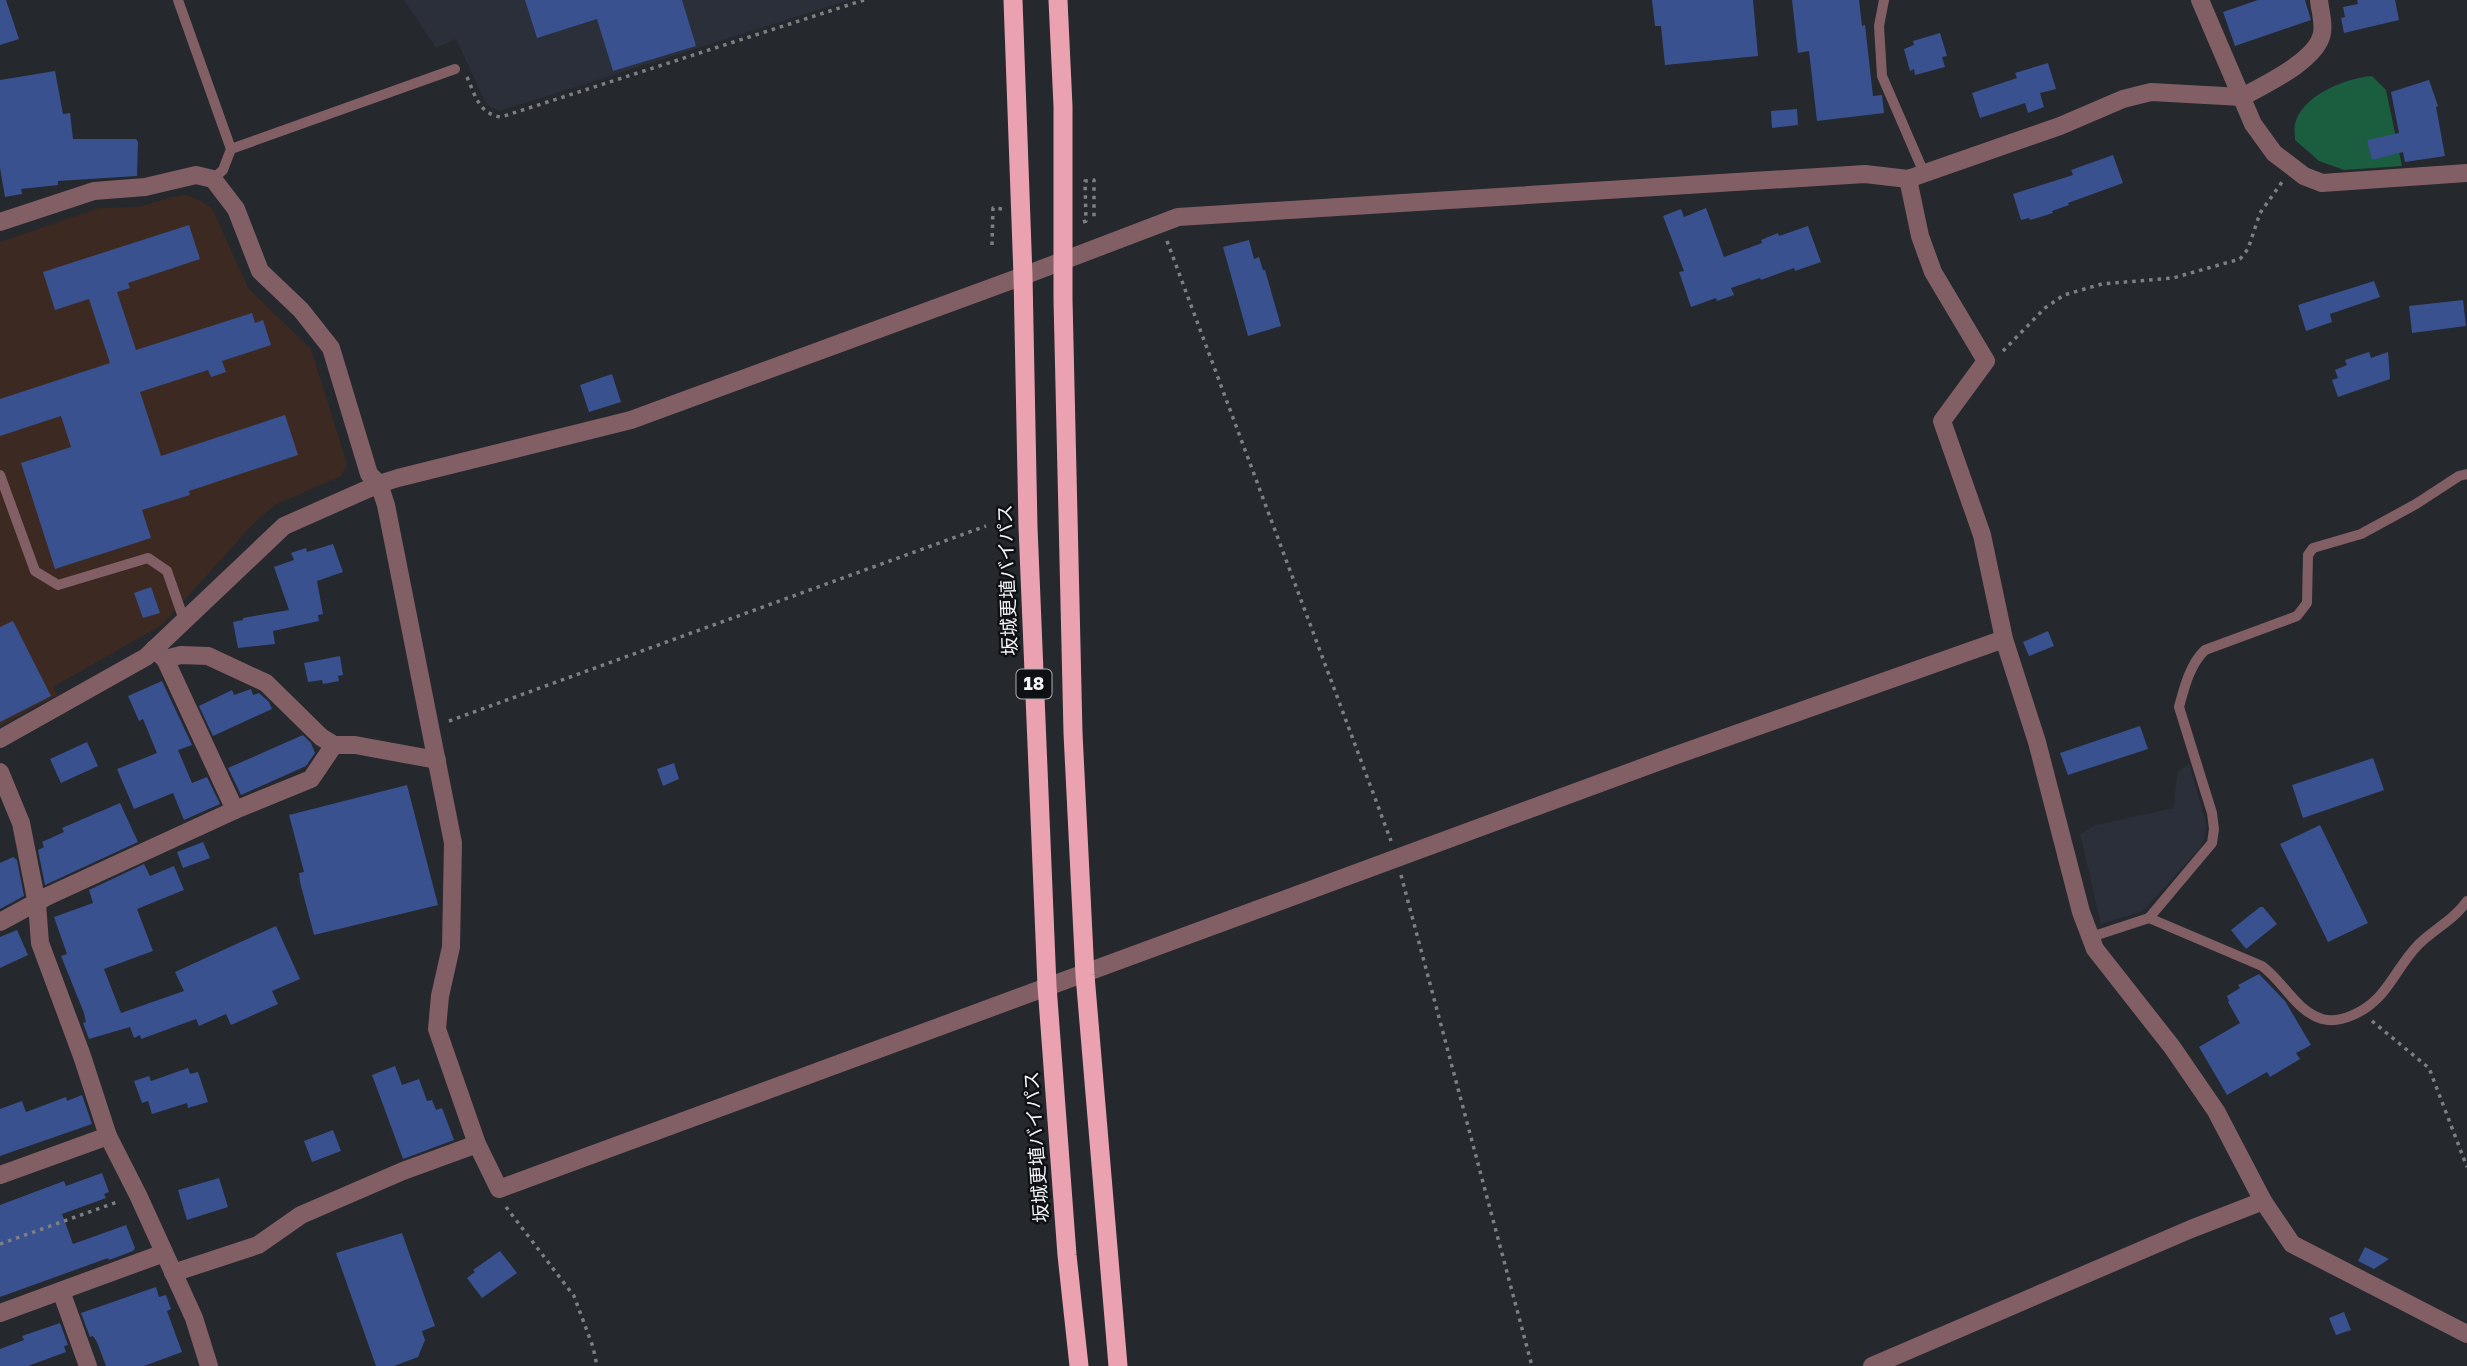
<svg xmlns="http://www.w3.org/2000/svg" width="2467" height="1366" font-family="'Golos Text','Noto Sans JP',sans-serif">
	<rect width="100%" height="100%" fill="#25282d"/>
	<g fill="#2b2f3a">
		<polygon points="404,0 849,0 499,111 487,105 456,39 436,48"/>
		<polygon points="2189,764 2207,826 2205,837 2198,850 2143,911 2101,924 2080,834 2096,825 2174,808 2177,772"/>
	</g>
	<polygon fill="#3c2a22" points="185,195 199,200 212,208 248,288 311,349 347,464 341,476 275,505 257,520 162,625 53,687 57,695 0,726 0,242 99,208 139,207 171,197"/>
	<path fill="#1a5d3f" d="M 2372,76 L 2386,90 L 2402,166 L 2344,170 L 2319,161 L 2295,140 C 2295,135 2294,128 2295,124 C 2302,95 2346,78 2372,76 Z"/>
	<g fill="#39518f">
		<polygon points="0,0 6,0 19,39 0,45"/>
		<polygon points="525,0 682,0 696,46 613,71 597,19 537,38"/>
		<polygon points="1652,0 1753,0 1758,56 1665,65 1661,26 1655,26"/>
		<polygon points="1792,0 1859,0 1862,26 1865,25 1873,96 1882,95 1884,113 1817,121 1809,51 1798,53"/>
		<polygon points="2258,0 2305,0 2311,20 2235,46 2223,12"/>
		<polygon points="2357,0 2395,0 2399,20 2344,33 2341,18 2345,17 2343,7 2358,4"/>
		<polygon points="1940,33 1947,56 1942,57 1945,67 1915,75 1914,69 1910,71 1904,49 1914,45 1913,41"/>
		<polygon points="2048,63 2056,89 2040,93 2044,107 2028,113 2025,103 1980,118 1972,93 2017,78 2015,73"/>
		<polygon points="55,71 63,114 70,113 73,139 136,139 138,142 137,176 58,181 58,185 21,189 22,194 5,197 0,168 0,80"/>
		<polygon points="2429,80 2438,106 2436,107 2445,156 2405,162 2403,152 2372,160 2367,140 2399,133 2391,92"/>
		<polygon points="1797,109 1798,125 1772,128 1771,111"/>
		<polygon points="2113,155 2123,183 2068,203 2069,205 2052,211 2053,213 2030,220 2029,218 2021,220 2013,194 2073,175 2071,170"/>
		<polygon points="1706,208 1724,257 1762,243 1761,240 1778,233 1779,236 1808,226 1821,262 1795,271 1794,268 1761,280 1760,278 1731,288 1734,295 1717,301 1716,298 1691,307 1679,272 1684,271 1663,216 1681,209 1684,217"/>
		<polygon points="189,225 200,259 128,283 130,288 117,292 136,350 252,313 255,323 263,320 271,345 222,361 226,372 211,377 208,370 140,392 161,456 285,415 298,455 189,491 190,495 142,510 151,538 55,569 21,463 71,447 61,416 0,436 0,399 110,363 89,299 55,310 43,272"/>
		<polygon points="1249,240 1254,259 1259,257 1263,270 1265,270 1281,326 1248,336 1223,247"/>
		<polygon points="2374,281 2380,297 2330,314 2332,322 2306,331 2298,305"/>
		<polygon points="2463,300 2466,326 2412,333 2409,306"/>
		<polygon points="2369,352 2371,358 2388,352 2390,379 2338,397 2332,380 2338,378 2335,370 2347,365 2345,360"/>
		<polygon points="612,374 621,402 589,412 580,385"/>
		<polygon points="333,544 343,572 317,581 323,614 318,615 319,621 273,631 275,644 238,648 233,622 243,620 243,618 289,610 274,567 294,560 291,553 306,548 307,552"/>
		<polygon points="151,587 160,613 143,618 134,593"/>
		<polygon points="13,621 51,696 0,722 0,627"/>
		<polygon points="2048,631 2054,646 2029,656 2023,642"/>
		<polygon points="340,656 343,675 338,676 339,681 323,684 322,680 308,682 304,663"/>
		<polygon points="162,681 192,745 178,750 192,783 207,777 220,804 184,820 173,793 134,809 117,769 157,753 143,719 139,721 128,696"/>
		<polygon points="251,689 253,695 259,693 269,702 272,709 213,736 199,706 232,690 234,695"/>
		<polygon points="2140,726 2148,749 2068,775 2060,753"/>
		<polygon points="303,735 311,743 315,753 306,766 241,795 228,768"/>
		<polygon points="87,742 98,766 61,783 50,759"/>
		<polygon points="2373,758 2384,790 2303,818 2292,785"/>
		<polygon points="674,763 679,779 663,786 657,769"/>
		<polygon points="407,785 438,905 314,935 300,882 299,873 304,872 289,815"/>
		<polygon points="120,803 138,842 45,885 38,850 44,847 42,842 64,832 62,828"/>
		<polygon points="2320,825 2368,923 2328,942 2280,844"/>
		<polygon points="203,842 210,858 183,868 177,852"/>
		<polygon points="13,857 17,860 24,896 0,909 0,863"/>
		<polygon points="144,864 150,876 174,866 184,890 137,909 153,951 104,969 121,1013 184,991 175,972 276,926 300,979 272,991 278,1004 231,1025 226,1014 199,1026 196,1019 141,1039 140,1035 134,1038 130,1027 89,1039 83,1023 86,1022 84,1013 61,956 67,954 54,917 93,903 89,890"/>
		<polygon points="2260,907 2263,907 2277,924 2246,949 2231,930"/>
		<polygon points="17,930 28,955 0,968 0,937"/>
		<polygon points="2259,974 2285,1001 2311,1045 2296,1053 2300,1059 2270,1077 2267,1072 2227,1095 2199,1047 2240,1023 2228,1002 2229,1001 2227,996 2240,988 2238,985"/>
		<polygon points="395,1066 402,1085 419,1079 427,1101 432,1100 436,1110 442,1108 454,1140 403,1159 372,1075"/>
		<polygon points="188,1068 190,1074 198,1072 208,1102 188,1108 187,1103 152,1114 148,1101 142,1103 134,1081 149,1076 151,1081"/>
		<polygon points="82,1095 92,1124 0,1156 0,1109 22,1101 26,1112 66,1097 67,1101"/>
		<polygon points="333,1130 341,1151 312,1162 304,1141"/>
		<polygon points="102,1173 109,1192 104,1194 106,1198 62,1214 73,1244 126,1225 135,1248 133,1251 109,1260 108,1258 0,1297 0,1205 64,1181 66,1186"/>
		<polygon points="219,1178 228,1207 187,1220 178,1190"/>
		<polygon points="402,1233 435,1326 422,1331 425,1340 418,1357 394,1366 376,1366 336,1253"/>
		<polygon points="2365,1247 2389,1259 2374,1269 2358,1261"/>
		<polygon points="500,1251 517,1273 482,1298 467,1278 475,1272 473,1270"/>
		<polygon points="156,1287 159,1297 166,1295 171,1309 167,1311 182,1352 144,1366 106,1366 97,1342 93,1336 90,1337 81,1313"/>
		<polygon points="2344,1312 2351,1330 2336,1335 2329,1318"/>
		<polygon points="60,1323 68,1345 64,1346 66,1352 28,1366 0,1366 0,1349 24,1340 22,1336"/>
	</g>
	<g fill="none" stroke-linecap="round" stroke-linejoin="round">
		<g stroke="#7d7f84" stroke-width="3.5" stroke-dasharray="3.5 5" stroke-linecap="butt">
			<path d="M 467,77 C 475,95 479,114 501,117 L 864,0"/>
			<polyline points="1083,222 1086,221 1085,181 1094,180 1094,218"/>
			<polyline points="1167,241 1391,841"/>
			<polyline points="992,245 993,208 1002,209"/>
			<polyline points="2003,351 2045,308 2064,295 2102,284 2173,278 2240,259 2248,249 2260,213 2282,182"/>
			<polyline points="449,721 986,526"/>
			<polyline points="1401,875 1532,1366"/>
			<polyline points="2372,1021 2429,1068 2467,1167"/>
			<polyline points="506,1207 574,1296 593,1347 597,1366"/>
			<polyline points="0,1244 120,1201"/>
		</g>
		<g stroke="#825f65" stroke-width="10">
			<polyline points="178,0 231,149 455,69"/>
			<polyline points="1884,0 1879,26 1882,76 1924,173"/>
			<polyline points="213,179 223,170 231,149"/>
			<polyline points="0,475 35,571 58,585 148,558 167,571 184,620"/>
			<path d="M 2149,918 L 2212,843 L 2214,829 L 2212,813 L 2179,707 C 2184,688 2190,664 2205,650 L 2297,616 L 2307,603 L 2308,555 L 2313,548 L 2361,534 L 2416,504 L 2459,476 L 2467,474"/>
			<path d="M 2091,937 L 2149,918 L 2262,966 C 2283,981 2296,1011 2322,1019 C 2333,1022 2344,1019 2353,1015 C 2388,1000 2394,969 2419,944 C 2434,929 2454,920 2467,901"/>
		</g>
		<g stroke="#825f65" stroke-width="18">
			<polyline points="2200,0 2253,124 2274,153 2304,176 2322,183 2467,173"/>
			<path d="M 2242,97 C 2264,85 2318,60 2322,33 C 2324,23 2320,10 2319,0"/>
			<polyline points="379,484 386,505 453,843 451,947 440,996 437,1029 477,1144 499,1189 1671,757 2004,639 1982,535 1942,421 1986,361 1933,272 1920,236 1908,179"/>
			<polyline points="2004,639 2037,742 2081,912 2095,949 2172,1047 2216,1111 2263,1201 2292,1244 2467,1334"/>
			<polyline points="154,649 165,659 181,655 208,656 266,683 321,737 334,745 355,745 437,760"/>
			<polyline points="165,659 235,810"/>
			<polyline points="0,739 146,657 284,526 379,484 398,478 631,420 1023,276"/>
			<polyline points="0,772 21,823 37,904 40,943 82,1056 108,1136 138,1195 194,1318 209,1366"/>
			<polyline points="0,922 48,896 235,810 311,779 334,745"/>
			<polyline points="0,1175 108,1136"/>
			<polyline points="173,1273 258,1245 301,1215 403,1171 477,1144"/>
			<polyline points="61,1291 88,1366"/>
			<polyline points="0,1313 164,1253"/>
			<polyline points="1872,1366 2191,1229 2263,1201"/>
		</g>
		<g stroke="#825f65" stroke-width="18">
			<polyline points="0,222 94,191 145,187 196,175 213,179 236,209 260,271 301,310 331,348 369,474 379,484"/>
			<polyline points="1023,276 1178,217 1865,174 1908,179 2060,126 2123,99 2151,92 2242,97"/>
		</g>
		<g stroke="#eaa2b0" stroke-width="19">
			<polyline points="1013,0 1023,276 1028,527 1047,986 1067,1255 1079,1366"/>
			<polyline points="1058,0 1063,106 1063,299 1073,733 1085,975 1118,1366"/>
		</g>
	</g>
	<g text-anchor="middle" stroke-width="5" stroke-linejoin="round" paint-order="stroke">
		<rect fill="#0f1013" stroke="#aeafb3" stroke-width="2" x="1016.5" y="669.5" width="35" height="29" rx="5"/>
		<g font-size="18" font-weight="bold" fill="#f2f3f7">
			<text x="1034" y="690">18</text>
		</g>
		<g font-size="19" fill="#f2f3f7" stroke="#0f1013">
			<text transform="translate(1007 580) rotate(-92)" y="7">坂城更埴バイパス</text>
			<text transform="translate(1036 1147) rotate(-94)" y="7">坂城更埴バイパス</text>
		</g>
	</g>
</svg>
